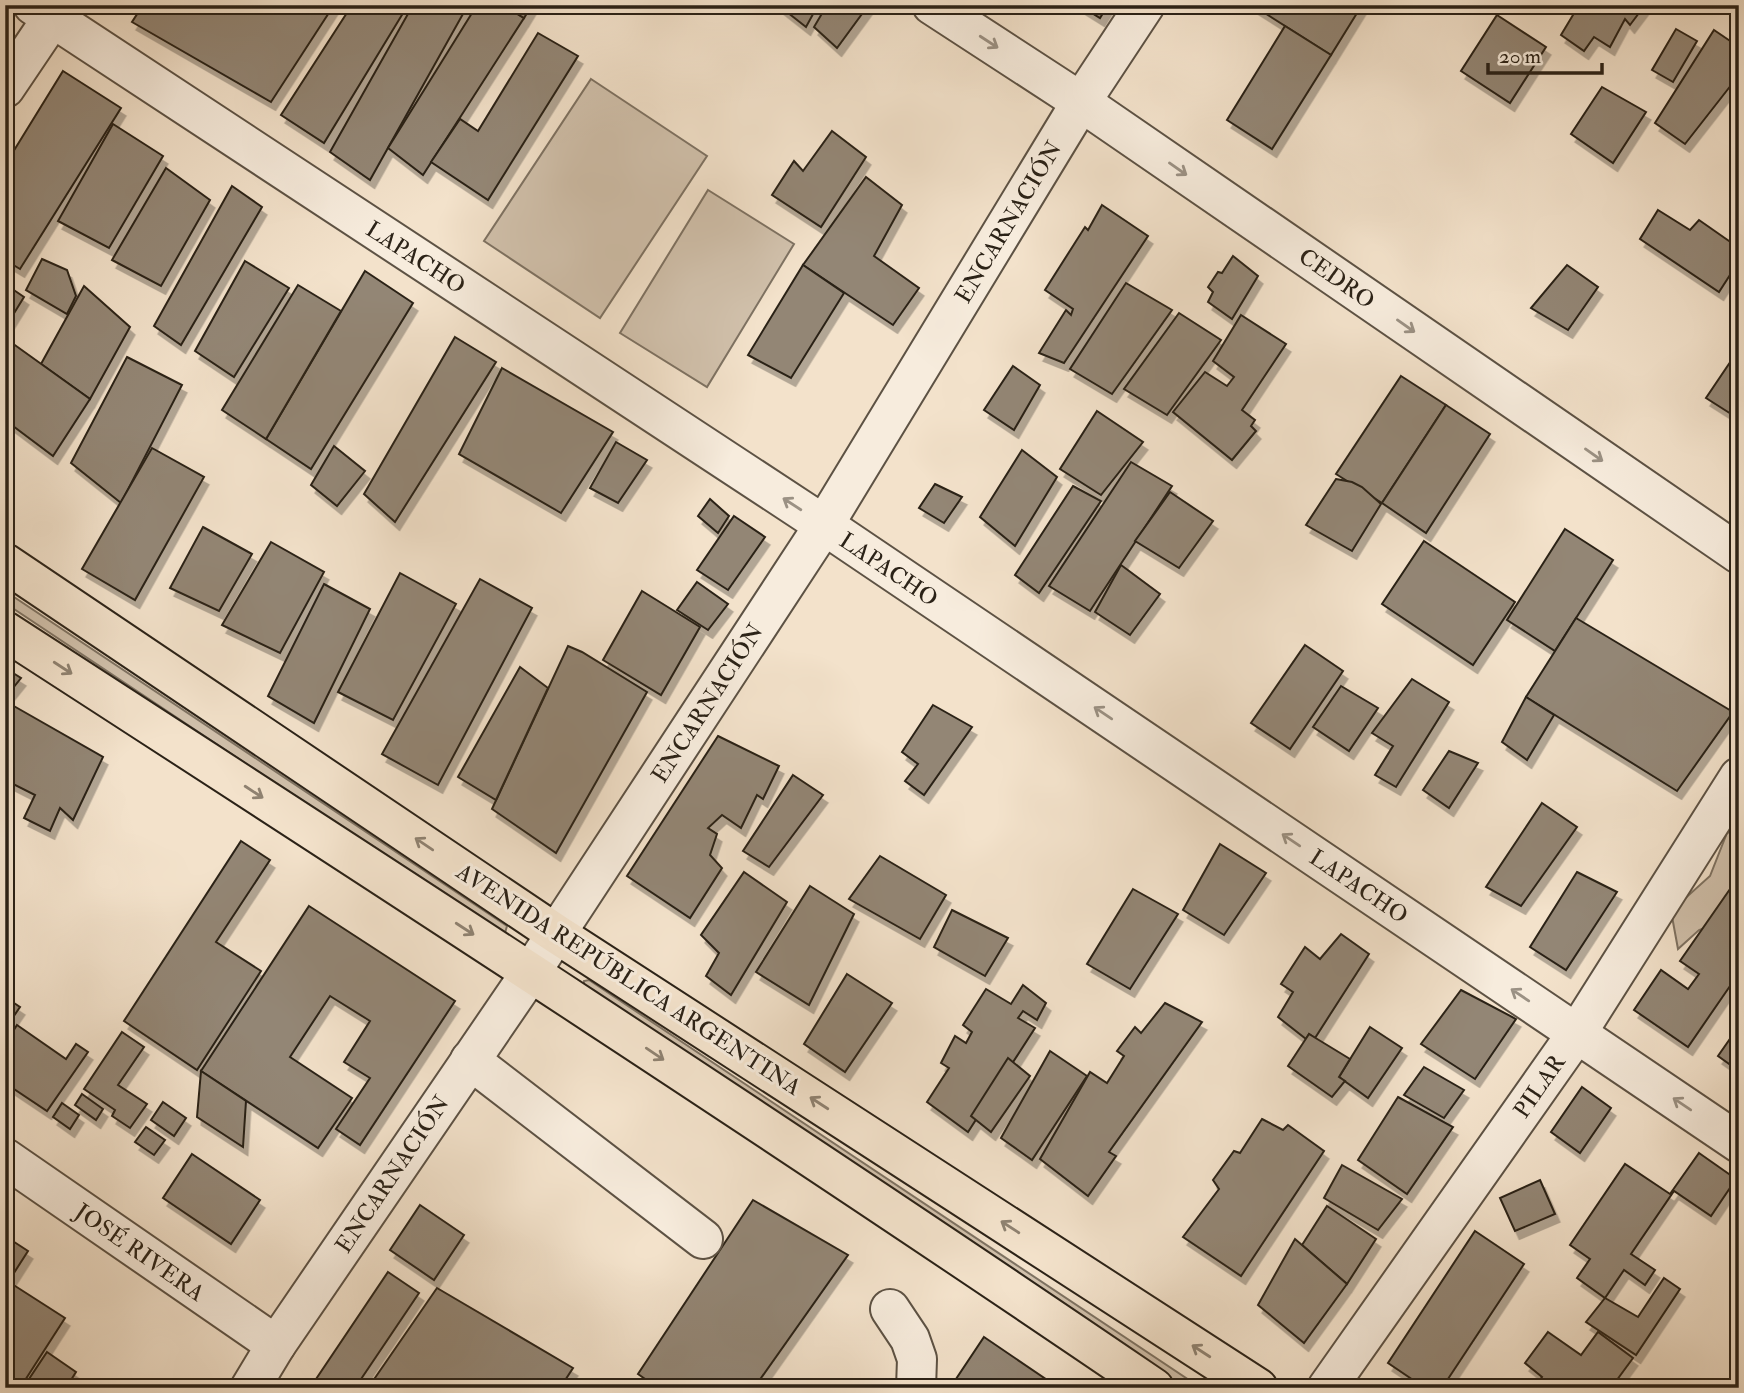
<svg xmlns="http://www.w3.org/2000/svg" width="1744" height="1393" font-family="'IM FELL Double Pica',serif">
	<defs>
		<filter id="shadow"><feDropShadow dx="4.5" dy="8" stdDeviation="0" flood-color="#0004"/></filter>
	</defs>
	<rect width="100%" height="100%" fill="#f3e2cb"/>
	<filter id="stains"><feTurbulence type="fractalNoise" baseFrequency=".00286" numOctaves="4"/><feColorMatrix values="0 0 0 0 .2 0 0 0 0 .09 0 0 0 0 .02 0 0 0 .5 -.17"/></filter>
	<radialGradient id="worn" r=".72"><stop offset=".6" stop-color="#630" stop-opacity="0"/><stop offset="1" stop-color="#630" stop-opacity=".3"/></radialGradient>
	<g fill="#d1c1ac" stroke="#7e7262" stroke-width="2">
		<polygon points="591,79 707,156 600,318 484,241"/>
		<polygon points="708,190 794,244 707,387 620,333"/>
		<polygon points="5,591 507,926 505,933 501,934 5,603"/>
		<polygon points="1739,829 1739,915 1699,930 1678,949 1671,911 1710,876 1727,833"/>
		<polygon points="589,980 1201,1388 1183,1388 584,989 584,981"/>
	</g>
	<g fill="#938675" stroke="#2b2217" stroke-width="2" filter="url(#shadow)">
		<polygon points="143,5 334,5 271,102 132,22"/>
		<polygon points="352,5 408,5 324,143 281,115"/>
		<polygon points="413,5 468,5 370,180 330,152"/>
		<polygon points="477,5 503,5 524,18 423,175 388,148"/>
		<polygon points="503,5 532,5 524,18"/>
		<polygon points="778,5 818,5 806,27"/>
		<polygon points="827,5 865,5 867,7 837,48 814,27"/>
		<polygon points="1079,5 1108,5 1100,18"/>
		<polygon points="1252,5 1362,5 1331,55"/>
		<polygon points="1579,5 1645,5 1630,25 1625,19 1610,47 1594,37 1584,51 1561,35"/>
		<polygon points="1497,15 1546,47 1510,103 1461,71"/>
		<polygon points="1285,26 1331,55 1272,149 1227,120"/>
		<polygon points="1676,29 1697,41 1673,82 1652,70"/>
		<polygon points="1714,30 1739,47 1739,75 1685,144 1655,123"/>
		<polygon points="538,33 578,56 488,200 431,162 460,119 478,131"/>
		<polygon points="63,71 121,108 20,269 5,260 5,165"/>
		<polygon points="1602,87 1646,112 1613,163 1571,134"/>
		<polygon points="113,124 163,156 109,248 58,221"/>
		<polygon points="832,131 866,157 821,227 772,195 794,161 803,171"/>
		<polygon points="166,168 210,200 161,286 112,260"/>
		<polygon points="866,177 902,205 874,256 919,288 893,325 803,265"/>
		<polygon points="232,186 262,207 181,345 154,326"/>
		<polygon points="1102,205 1148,236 1064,363 1039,353 1066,310 1071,315 1073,309 1045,290 1085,227 1088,230"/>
		<polygon points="1658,210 1690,230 1699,220 1739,248 1739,261 1719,292 1640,239"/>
		<polygon points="1233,256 1258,276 1232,319 1208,302 1213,292 1208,287 1218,272 1222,273"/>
		<polygon points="42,259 67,270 76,296 67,314 26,290"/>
		<polygon points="245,261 289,288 234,377 195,351"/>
		<polygon points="803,265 844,293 791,378 748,355"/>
		<polygon points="1567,265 1598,287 1568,330 1531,308"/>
		<polygon points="365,271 413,303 311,469 266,439"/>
		<polygon points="1126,283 1172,310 1112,394 1070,369"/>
		<polygon points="5,284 24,297 5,328"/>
		<polygon points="298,285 341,311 266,439 222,410"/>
		<polygon points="84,286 130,327 90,399 41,364"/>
		<polygon points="1179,313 1221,340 1167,415 1124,389"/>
		<polygon points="1241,315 1286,344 1242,410 1255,420 1251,426 1256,431 1232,460 1173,412 1205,372 1227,386 1234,377 1213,361"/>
		<polygon points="455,337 496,362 395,522 364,494"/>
		<polygon points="12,343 90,399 53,456 5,420 5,356"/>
		<polygon points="1739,349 1739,419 1706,398"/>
		<polygon points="127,357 182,385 121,503 71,463"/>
		<polygon points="1013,366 1040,385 1014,430 984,410"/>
		<polygon points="502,368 613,432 561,513 459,454"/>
		<polygon points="1401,376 1446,405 1382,503 1336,474"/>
		<polygon points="1446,405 1490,434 1426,533 1382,503"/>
		<polygon points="1097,411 1143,442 1101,495 1060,469"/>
		<polygon points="616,442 647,460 618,503 590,488"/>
		<polygon points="334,446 365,471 337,506 311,485"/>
		<polygon points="152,448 204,477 135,600 82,569"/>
		<polygon points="1022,450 1057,477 1015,546 980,517"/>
		<polygon points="1131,462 1172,486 1090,611 1049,586"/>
		<polygon points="1336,479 1352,482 1362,487 1381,504 1352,551 1306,525"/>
		<polygon points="935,484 962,497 944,523 919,508"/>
		<polygon points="1073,486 1101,501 1039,593 1015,575"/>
		<polygon points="1170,492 1213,521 1179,568 1135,541"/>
		<polygon points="710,499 729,516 718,533 698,516"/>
		<polygon points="734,516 765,537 728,590 697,570"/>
		<polygon points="203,527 252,554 219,611 170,588"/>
		<polygon points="1565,529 1613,560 1555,651 1507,620"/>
		<polygon points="1424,541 1515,602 1473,665 1382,604"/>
		<polygon points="271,542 324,572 280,653 222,625"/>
		<polygon points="1121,565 1160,594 1130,635 1095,612"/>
		<polygon points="400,573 456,604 393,720 338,692"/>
		<polygon points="480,579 532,608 438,785 382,754"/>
		<polygon points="697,582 728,604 708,630 677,610"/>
		<polygon points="324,584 370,609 314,723 268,696"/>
		<polygon points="642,591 700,627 661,695 603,660"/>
		<polygon points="1576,618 1733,712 1677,791 1526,697"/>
		<polygon points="1305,645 1343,671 1290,749 1251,723"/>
		<polygon points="568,646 582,652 647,692 556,853 492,809"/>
		<polygon points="520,667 548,688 496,800 458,777"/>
		<polygon points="5,668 21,678 5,698"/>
		<polygon points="1412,679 1449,702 1396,787 1375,775 1393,746 1372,733"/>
		<polygon points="1341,686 1378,708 1349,751 1313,727"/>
		<polygon points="1526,697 1554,715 1527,760 1502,742"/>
		<polygon points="5,701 103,757 73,820 60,808 50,831 24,818 35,795 5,780"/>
		<polygon points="933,705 972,727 924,795 905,781 918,764 902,752"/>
		<polygon points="718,736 779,766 763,799 757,795 741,828 722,815 708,828 717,834 710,855 722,868 690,918 627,876"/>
		<polygon points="1449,751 1478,763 1449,808 1423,790"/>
		<polygon points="793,775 823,795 769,867 743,851"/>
		<polygon points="1542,803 1577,827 1521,906 1486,887"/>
		<polygon points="241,841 270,860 216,942 261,971 197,1070 124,1021"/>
		<polygon points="1220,844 1266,873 1224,935 1183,910"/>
		<polygon points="880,856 946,895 920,939 849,899"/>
		<polygon points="744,872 787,902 731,995 706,976 719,953 701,935"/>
		<polygon points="1577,872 1617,892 1566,970 1530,947"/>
		<polygon points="1737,879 1739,881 1739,973 1688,1047 1634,1010 1661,970 1688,989 1699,974 1680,961"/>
		<polygon points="810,886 854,914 809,1005 756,972"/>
		<polygon points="1133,889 1178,914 1130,989 1087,964"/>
		<polygon points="309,906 455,1001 360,1145 336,1129 370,1078 344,1062 370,1021 330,996 290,1057 352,1098 318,1148 201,1071"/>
		<polygon points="952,910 1008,938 985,976 934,947"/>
		<polygon points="1341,934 1369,954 1315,1038 1309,1034 1306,1039 1278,1017 1293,992 1281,984 1305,947 1320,959"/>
		<polygon points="847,974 892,1003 845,1072 804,1044"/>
		<polygon points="1023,985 1046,1003 1037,1020 1023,1011 1018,1018 1035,1028 968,1132 927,1102 949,1068 941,1063 955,1036 966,1043 972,1032 963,1025 986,989 1011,1004"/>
		<polygon points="1461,990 1516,1019 1475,1079 1421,1044"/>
		<polygon points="5,997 20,1007 5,1029"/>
		<polygon points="1165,1003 1202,1022 1109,1152 1116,1156 1088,1196 1040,1159 1090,1072 1107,1083 1124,1056 1117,1051 1135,1027 1141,1033"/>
		<polygon points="17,1025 66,1059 76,1044 88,1052 47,1111 5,1083 5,1044"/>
		<polygon points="1739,1026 1739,1071 1718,1056"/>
		<polygon points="1370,1027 1402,1048 1368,1098 1339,1077"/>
		<polygon points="122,1032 144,1047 118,1085 147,1104 130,1128 112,1116 115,1110 84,1089"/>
		<polygon points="1309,1034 1350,1059 1339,1077 1345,1081 1332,1097 1288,1066"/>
		<polygon points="1050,1051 1087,1076 1032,1160 1001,1138"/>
		<polygon points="1008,1058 1030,1076 991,1132 971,1116"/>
		<polygon points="1424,1067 1464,1090 1444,1118 1404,1095"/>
		<polygon points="201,1071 246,1101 243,1147 197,1117"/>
		<polygon points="1582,1087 1611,1108 1580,1153 1551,1132"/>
		<polygon points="82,1094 103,1109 96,1120 75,1105"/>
		<polygon points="1398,1097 1453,1127 1407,1194 1358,1160"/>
		<polygon points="163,1102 186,1118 174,1136 151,1120"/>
		<polygon points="62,1103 79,1115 70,1129 53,1117"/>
		<polygon points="1262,1119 1283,1130 1288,1125 1324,1151 1241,1276 1183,1237 1219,1189 1213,1180 1234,1151 1240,1153"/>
		<polygon points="146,1127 165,1140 154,1155 135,1142"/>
		<polygon points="1699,1153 1736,1179 1711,1216 1674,1191 1631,1254 1655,1270 1645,1285 1624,1270 1605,1298 1577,1278 1590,1259 1570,1245 1625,1164 1670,1194"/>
		<polygon points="192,1154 260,1200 231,1244 163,1198"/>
		<polygon points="1342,1165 1402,1199 1378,1230 1324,1198"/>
		<polygon points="1540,1180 1555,1214 1515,1231 1500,1198"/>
		<polygon points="753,1200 848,1255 754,1388 658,1388 638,1374"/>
		<polygon points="420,1205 464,1235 434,1280 390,1250"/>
		<polygon points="1327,1206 1376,1239 1347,1284 1302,1245"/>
		<polygon points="1475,1231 1524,1264 1442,1388 1425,1388 1388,1363"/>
		<polygon points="5,1236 28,1251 5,1287"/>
		<polygon points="1295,1239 1347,1284 1304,1343 1258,1305"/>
		<polygon points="388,1272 419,1293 355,1388 310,1388"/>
		<polygon points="1664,1278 1680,1289 1636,1355 1586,1322 1605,1298 1638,1317"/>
		<polygon points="12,1284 65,1318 20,1388 5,1388 5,1334 9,1329 5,1327 5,1295"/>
		<polygon points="437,1288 573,1368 560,1388 368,1388"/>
		<polygon points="1548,1332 1581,1355 1598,1332 1633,1358 1611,1388 1534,1388 1542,1377 1525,1363"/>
		<polygon points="984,1337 1059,1388 950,1388"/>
		<polygon points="47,1352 76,1372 66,1388 23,1388"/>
	</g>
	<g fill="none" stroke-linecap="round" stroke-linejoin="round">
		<g stroke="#5d5244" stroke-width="42">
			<g id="minor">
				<polyline points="33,5 824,525 1739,1143"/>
				<polyline points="932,5 1081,102 1739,554"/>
				<polyline points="5,88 61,5"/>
				<polyline points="470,1060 703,1239"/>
				<polyline points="5,1158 276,1345"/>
				<polyline points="890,1309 910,1339 917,1359 916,1388"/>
				<polyline points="250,1388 276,1345 531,972 824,525 1081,102 1145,5"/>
				<polyline points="1327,1388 1577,1033 1739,777"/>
			</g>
		</g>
		<g stroke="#2b2217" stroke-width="42">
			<g id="highway">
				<polyline points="5,563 555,933 1258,1388"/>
				<path d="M 5,631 C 390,880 775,1130 1154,1388"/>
			</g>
		</g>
		<use href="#minor" stroke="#f7ecdd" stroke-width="38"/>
		<use href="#highway" stroke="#f3e2cb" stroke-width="38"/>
	</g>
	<defs><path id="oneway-shaft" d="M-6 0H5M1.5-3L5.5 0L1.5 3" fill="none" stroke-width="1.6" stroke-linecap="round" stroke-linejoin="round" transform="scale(1.75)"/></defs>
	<g stroke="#9b9184">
		<use href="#oneway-shaft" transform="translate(989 42) rotate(33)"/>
		<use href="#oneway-shaft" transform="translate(1178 169) rotate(35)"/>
		<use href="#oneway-shaft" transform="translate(1406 326) rotate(35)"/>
		<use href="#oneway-shaft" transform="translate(1594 455) rotate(35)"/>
		<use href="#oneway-shaft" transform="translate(792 504) rotate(-147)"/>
		<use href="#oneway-shaft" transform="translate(1103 713) rotate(-146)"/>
		<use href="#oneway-shaft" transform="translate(1291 840) rotate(-146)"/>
		<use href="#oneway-shaft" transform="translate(1520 995) rotate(-146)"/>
		<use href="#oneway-shaft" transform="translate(1682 1104) rotate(-146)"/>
	</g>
	<g stroke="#8f8271">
		<use href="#oneway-shaft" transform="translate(63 668) rotate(33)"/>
		<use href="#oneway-shaft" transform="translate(254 792) rotate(33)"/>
		<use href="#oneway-shaft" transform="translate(424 844) rotate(-146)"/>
		<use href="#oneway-shaft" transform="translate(465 929) rotate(33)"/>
		<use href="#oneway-shaft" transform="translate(655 1054) rotate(34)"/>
		<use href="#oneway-shaft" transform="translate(819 1103) rotate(-147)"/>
		<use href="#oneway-shaft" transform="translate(1010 1227) rotate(-147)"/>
		<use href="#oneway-shaft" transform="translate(1201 1351) rotate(-147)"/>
	</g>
	<g text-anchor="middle" stroke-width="6" stroke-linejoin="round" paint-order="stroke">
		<g font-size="23" fill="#2b2217" stroke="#f7ecdd">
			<text transform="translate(1008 222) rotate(-59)" y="8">ENCARNACIÓN</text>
			<text transform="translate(416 257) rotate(33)" y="8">LAPACHO</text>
			<text transform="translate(1337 278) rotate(35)" y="8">CEDRO</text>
			<text transform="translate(889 569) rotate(34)" y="8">LAPACHO</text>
			<text transform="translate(707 703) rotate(-57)" y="8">ENCARNACIÓN</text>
			<text transform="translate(1359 886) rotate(34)" y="8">LAPACHO</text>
			<text transform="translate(629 979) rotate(33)" y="8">AVENIDA REPÚBLICA ARGENTINA</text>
			<text transform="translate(1539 1086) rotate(-55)" y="8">PILAR</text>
			<text transform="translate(392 1174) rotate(-56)" y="8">ENCARNACIÓN</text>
			<text transform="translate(140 1252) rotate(35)" y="8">JOSÉ RIVERA</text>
		</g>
	</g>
	<rect width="1744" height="1393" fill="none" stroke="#f3e2cb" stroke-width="28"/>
	<rect x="7" y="7" width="1730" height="1379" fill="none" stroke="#2b2217" stroke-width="3.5"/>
	<rect x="14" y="14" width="1716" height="1365" fill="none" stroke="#2b2217" stroke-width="2"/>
	<path d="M1488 63v10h114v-10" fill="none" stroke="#2b2217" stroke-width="3.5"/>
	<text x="1499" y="63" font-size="21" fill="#2b2217" stroke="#f7ecdd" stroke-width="5" paint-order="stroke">20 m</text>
	<rect width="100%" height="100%" filter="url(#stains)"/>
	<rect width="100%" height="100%" fill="url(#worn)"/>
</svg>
